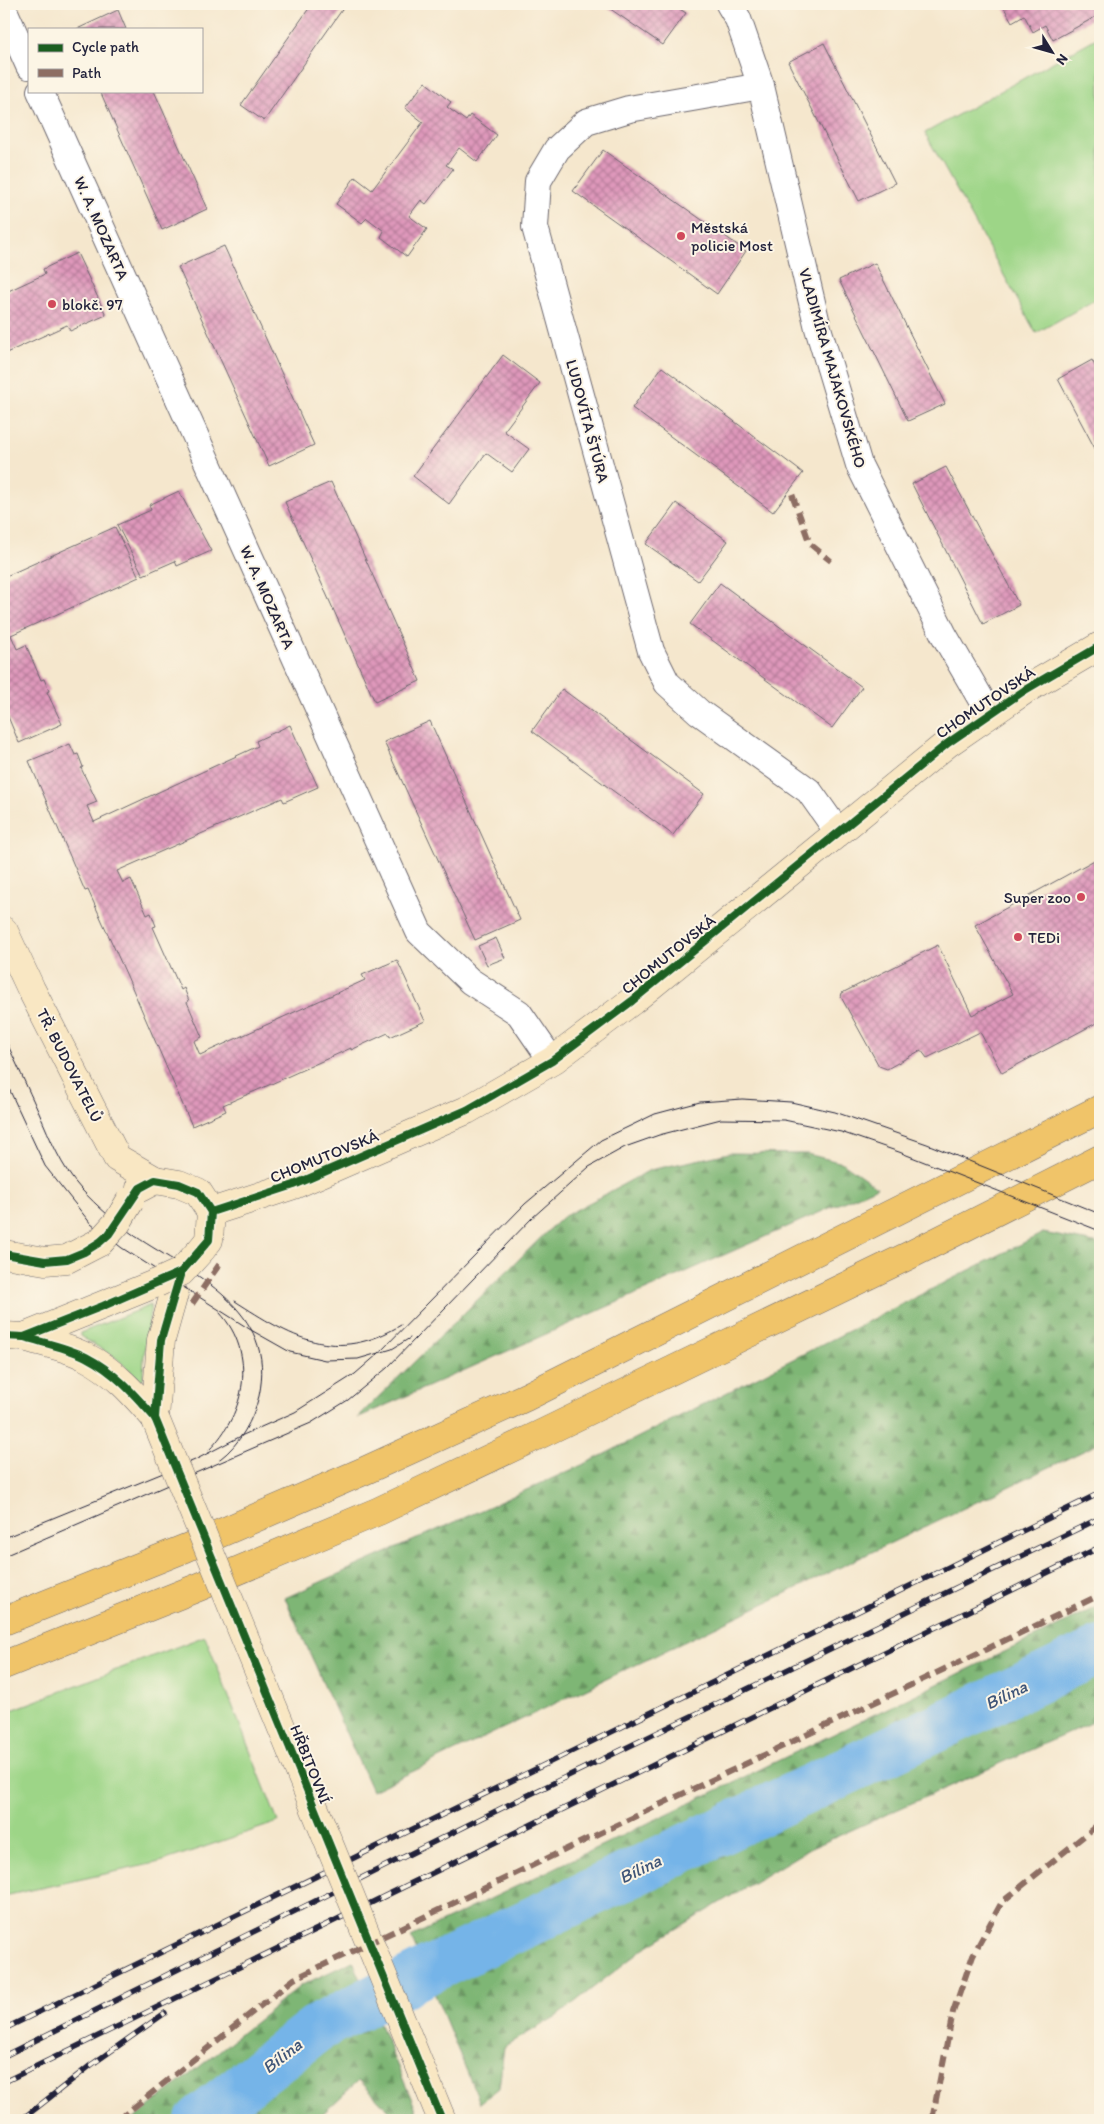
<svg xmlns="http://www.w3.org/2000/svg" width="1104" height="2124" font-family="Itim,sans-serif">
	<defs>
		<pattern id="forest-firs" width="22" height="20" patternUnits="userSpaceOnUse" patternTransform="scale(1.25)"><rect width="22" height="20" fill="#7eb674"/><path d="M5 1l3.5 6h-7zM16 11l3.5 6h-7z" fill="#679460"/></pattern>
		<pattern id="building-cross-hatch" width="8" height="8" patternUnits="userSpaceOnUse" patternTransform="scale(1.25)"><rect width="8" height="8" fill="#df98bb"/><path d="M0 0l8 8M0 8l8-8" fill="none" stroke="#b47c99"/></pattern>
	</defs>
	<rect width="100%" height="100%" fill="#fcf5e5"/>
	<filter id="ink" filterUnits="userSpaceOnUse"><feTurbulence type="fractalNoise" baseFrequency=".02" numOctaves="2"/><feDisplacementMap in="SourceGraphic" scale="10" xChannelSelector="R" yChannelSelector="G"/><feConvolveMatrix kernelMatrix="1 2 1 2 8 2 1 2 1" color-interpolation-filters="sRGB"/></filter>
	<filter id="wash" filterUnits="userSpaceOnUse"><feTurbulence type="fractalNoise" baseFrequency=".0096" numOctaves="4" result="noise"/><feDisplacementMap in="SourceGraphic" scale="20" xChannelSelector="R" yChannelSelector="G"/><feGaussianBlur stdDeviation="1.12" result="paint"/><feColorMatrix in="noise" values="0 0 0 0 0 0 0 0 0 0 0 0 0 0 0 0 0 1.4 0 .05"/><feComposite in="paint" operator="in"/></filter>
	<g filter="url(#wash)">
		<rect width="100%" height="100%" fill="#f5e7cd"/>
		<g fill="#9dd587" stroke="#607c61">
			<polygon points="1100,36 1100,297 1036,333 925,133"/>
			<polygon points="151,1305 144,1356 143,1379 141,1381 116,1358 80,1336 80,1333 85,1331"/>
			<polygon points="205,1636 278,1822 160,1862 4,1896 4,1713"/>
		</g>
		<g fill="url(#forest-firs)" stroke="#506c58">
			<polygon points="729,1153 807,1154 843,1163 877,1187 357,1418 561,1218 650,1170"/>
			<polygon points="1043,1233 1100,1244 1100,1443 372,1791 285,1598 591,1461"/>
			<polygon points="1100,1606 1100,1719 809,1849 643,1949 557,2016 504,2047 499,2088 480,2103 411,1937"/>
			<polygon points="353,1961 417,2112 391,2113 359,2080 316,2120 133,2120 300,1986"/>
		</g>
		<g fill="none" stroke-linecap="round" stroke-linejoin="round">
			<polyline stroke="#74b4e8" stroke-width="48" points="199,2120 316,2029 427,1971 1100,1650"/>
		</g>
		<g id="blocks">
			<g fill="url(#building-cross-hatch)">
				<polygon points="312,4 339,4 344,7 264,121 241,105"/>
				<polygon points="603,4 672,4 686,13 663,45"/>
				<polygon points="1002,4 1100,4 1100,21 1097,16 1053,40 1045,25 1033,32 1024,15 1012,22"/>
				<polygon points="118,10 126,29 77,29"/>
				<polygon points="824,43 895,183 859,201 788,62"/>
				<polygon points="425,82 451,102 447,107 466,121 470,115 497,135 477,162 459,148 446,165 453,169 426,204 421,200 409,216 427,229 407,257 381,237 384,231 367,218 362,223 336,204 355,177 372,190 423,122 405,108"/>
				<polygon points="100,91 154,91 207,209 162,230"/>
				<polygon points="603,150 746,251 717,294 573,191"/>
				<polygon points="224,246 314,445 269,466 178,267"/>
				<polygon points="77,253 106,315 70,331 67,325 4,354 4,293 45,274 43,269"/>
				<polygon points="875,263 945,404 908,421 839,280"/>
				<polygon points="503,355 540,383 504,431 529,449 512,472 486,453 449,504 413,476"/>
				<polygon points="1092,360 1100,376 1100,458 1058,379"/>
				<polygon points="662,367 803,473 773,512 632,408"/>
				<polygon points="946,467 1019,605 983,624 912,484"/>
				<polygon points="331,482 420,681 375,702 285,502"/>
				<polygon points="179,491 211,551 177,566 175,561 143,575 117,525 151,510 149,505"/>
				<polygon points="676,503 728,541 698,581 646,544"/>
				<polygon points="115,527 139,577 11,635 17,649 26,645 41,680 44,679 49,691 47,692 62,724 19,743 4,707 4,577"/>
				<polygon points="720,583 862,687 832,728 690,624"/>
				<polygon points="562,689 704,794 673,835 532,731"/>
				<polygon points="430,721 520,920 475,940 384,742"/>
				<polygon points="290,725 318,787 284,802 282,798 117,871 123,883 131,879 147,915 151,913 156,926 153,927 181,990 184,988 189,1001 187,1002 202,1037 194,1041 200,1055 365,980 362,975 397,960 425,1021 390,1037 388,1033 351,1050 351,1048 260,1089 223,1105 226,1111 192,1126 127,976 88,890 85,891 29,761 70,744 75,755 78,754 83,767 81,768 97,802 87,806 94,822 258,746 256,741"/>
				<polygon points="1100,857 1100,1021 1002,1073 980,1032 927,1058 921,1050 887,1069 879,1066 841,997 842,993 938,945 972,1015 1013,994 975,925"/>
				<polygon points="496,938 505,958 487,965 478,946"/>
			</g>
		</g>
	</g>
	<g filter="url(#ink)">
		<use href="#blocks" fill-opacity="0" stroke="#6c676e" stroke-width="1"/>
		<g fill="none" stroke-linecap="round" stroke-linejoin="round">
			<g stroke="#6c676e" stroke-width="28">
				<g id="street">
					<polyline points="729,4 738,19 761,86 818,328 859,465 944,635 989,713"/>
					<polyline points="4,10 29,66"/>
					<polyline points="761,86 629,109 586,122 557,149 538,181 535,227 651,651 667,683 699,712 809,791 838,832"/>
					<polyline points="40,91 419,932 470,981 519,1013 552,1061"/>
				</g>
			</g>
			<g stroke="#6c676e" stroke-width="29">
				<g id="secondary">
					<polyline points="4,931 31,989 117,1158 155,1180"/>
					<polyline points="140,1188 155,1180 179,1184 198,1192 211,1212 209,1240 201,1250"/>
					<polyline points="211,1212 294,1185 467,1110 552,1061 632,1001 948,743 1025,690 1100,646"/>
					<polyline points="4,1254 45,1261 67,1259 100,1242"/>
					<polyline points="4,1336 24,1337 157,1283"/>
					<path d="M 24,1337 C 44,1343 67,1347 86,1357 C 115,1372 134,1394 155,1418"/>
					<polyline points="155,1418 161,1340 174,1294"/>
				</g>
			</g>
			<g stroke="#6c676e" stroke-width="29">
				<g id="highway">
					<polyline points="4,1621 186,1548 364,1471 526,1397 1100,1109"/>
					<polyline points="4,1665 199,1587 379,1511 543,1433 910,1255 1100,1159"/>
				</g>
			</g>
			<use href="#street" stroke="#fff" stroke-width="26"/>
			<use href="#secondary" stroke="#f9e7c3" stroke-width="28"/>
			<use href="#highway" stroke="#f0c469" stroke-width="28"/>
			<g stroke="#22223b" stroke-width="1">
				<path d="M 4,1037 C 16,1062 27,1087 39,1113 C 50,1138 61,1167 81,1189 C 97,1206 115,1222 135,1236 C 193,1275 278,1308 259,1396 C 253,1420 240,1444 220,1459"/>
				<polyline points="4,1078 45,1166 91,1224 122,1248 251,1330 290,1352 325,1360 358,1359 392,1349 410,1338"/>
				<path d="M 235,1301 C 291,1337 335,1365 401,1325"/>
				<path d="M 209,1450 C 246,1413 257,1354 220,1313"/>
				<polyline points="4,1538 195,1460 243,1435 295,1412 355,1374 378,1354 525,1204 601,1140 655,1114 700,1102 742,1099 791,1102 835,1112 927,1144 1100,1214"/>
				<polyline points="4,1556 311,1423 348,1400 387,1368 532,1218 589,1167 625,1147 659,1135 721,1119 784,1120 841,1132 899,1152 1100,1231"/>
			</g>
			<g stroke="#22223b" stroke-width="5.5">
				<g id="rail">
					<polyline points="4,2029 1100,1493"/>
					<polyline points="4,2056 508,1805 1100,1518"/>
					<polyline points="4,2082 1100,1547"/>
					<polyline points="21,2120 91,2065 165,2013"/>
				</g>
			</g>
			<use href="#rail" stroke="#fcf5e5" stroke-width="4" stroke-dasharray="11" stroke-linecap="butt"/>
			<g stroke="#6c676e" stroke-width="29" stroke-linecap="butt">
				<g id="secondary-bridge">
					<polyline points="100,1242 117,1223 130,1201"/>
					<polyline points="157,1283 181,1272 201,1250"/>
					<polyline points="155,1418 442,2120"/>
				</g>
			</g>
			<use href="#secondary-bridge" stroke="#f9e7c3" stroke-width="28"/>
			<g stroke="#8d6e63" stroke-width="6" stroke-dasharray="12 6" stroke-linecap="butt">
				<polyline points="792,494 810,544 831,561"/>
				<polyline points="192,1304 221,1262"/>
				<polyline points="118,2120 294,1979 1100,1595"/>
				<polyline points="932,2120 953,2012 973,1955 1002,1902 1100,1823"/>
			</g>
			<g stroke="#fcf5e5" stroke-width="11">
				<g id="cycleway">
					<polyline points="211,1212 294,1185 467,1110 552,1061 632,1001 948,743 1025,690 1100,646"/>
					<polyline points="4,1254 45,1261 67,1259 84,1252 100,1242 109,1234 140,1188 155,1180 179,1184 198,1192 211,1212 209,1240 181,1272 103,1306 24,1337 4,1336"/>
					<path d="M 24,1337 C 44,1343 67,1347 86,1357 C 115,1372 134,1394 155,1418 L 442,2120"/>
					<polyline points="155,1418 161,1340 181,1272"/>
				</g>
			</g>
			<use href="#cycleway" stroke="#1b5e20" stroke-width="8"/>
		</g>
	</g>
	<g fill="#d1495b" stroke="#fcf5e5" stroke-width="2">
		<circle cx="681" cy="236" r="5"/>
		<circle cx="52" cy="304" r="5"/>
		<circle cx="1081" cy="897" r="5"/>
		<circle cx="1018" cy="937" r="5"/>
	</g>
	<g text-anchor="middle" stroke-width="4" stroke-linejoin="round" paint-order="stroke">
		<g font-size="16" fill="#22223b" stroke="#fcf5e5" text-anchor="start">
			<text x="691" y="233">Městská<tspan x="691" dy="18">policie Most</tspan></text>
			<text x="62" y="310">blokč. 97</text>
			<text x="1071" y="903" text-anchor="end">Super zoo</text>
			<text x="1028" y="943">TEDi</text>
		</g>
		<g font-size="16" fill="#22223b" stroke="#fcf5e5">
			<text transform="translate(102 228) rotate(66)" y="6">W. A. MOZARTA</text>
			<text transform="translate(833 368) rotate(74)" y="6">VLADIMÍRA MAJAKOVSKÉHO</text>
			<text transform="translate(588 421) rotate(75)" y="6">LUDOVÍTA ŠTÚRA</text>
			<text transform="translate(268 597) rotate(66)" y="6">W. A. MOZARTA</text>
			<text transform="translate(985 702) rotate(-34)" y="6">CHOMUTOVSKÁ</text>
			<text transform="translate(668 954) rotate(-39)" y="6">CHOMUTOVSKÁ</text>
			<text transform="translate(70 1065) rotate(63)" y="6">TŘ. BUDOVATELŮ</text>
			<text transform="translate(324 1156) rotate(-22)" y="6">CHOMUTOVSKÁ</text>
			<text transform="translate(311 1764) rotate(68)" y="6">HŘBITOVNÍ</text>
		</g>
		<g font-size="18" font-style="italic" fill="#3f5578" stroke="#fcf5e5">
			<text transform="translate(1006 1695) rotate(-26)" y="6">Bílina</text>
			<text transform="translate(640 1869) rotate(-26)" y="6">Bílina</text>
			<text transform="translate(282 2056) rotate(-38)" y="6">Bílina</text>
		</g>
	</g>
	<rect width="1104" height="2124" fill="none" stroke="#fcf5e5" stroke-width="20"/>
	<rect x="28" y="28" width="175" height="65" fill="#fcf5e5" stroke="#a5a1a1"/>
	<rect x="38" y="44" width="25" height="8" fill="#1b5e20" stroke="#a5a1a1"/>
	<text x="72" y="52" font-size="15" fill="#22223b">Cycle path</text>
	<rect x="38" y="69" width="25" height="8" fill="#8d6e63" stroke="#a5a1a1"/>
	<text x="72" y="78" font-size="15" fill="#22223b">Path</text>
	<g transform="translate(1052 52) rotate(127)" stroke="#fcf5e5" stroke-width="4" paint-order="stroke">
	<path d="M0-4L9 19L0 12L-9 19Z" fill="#22223b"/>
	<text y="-8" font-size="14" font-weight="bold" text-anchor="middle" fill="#22223b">N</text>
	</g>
</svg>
